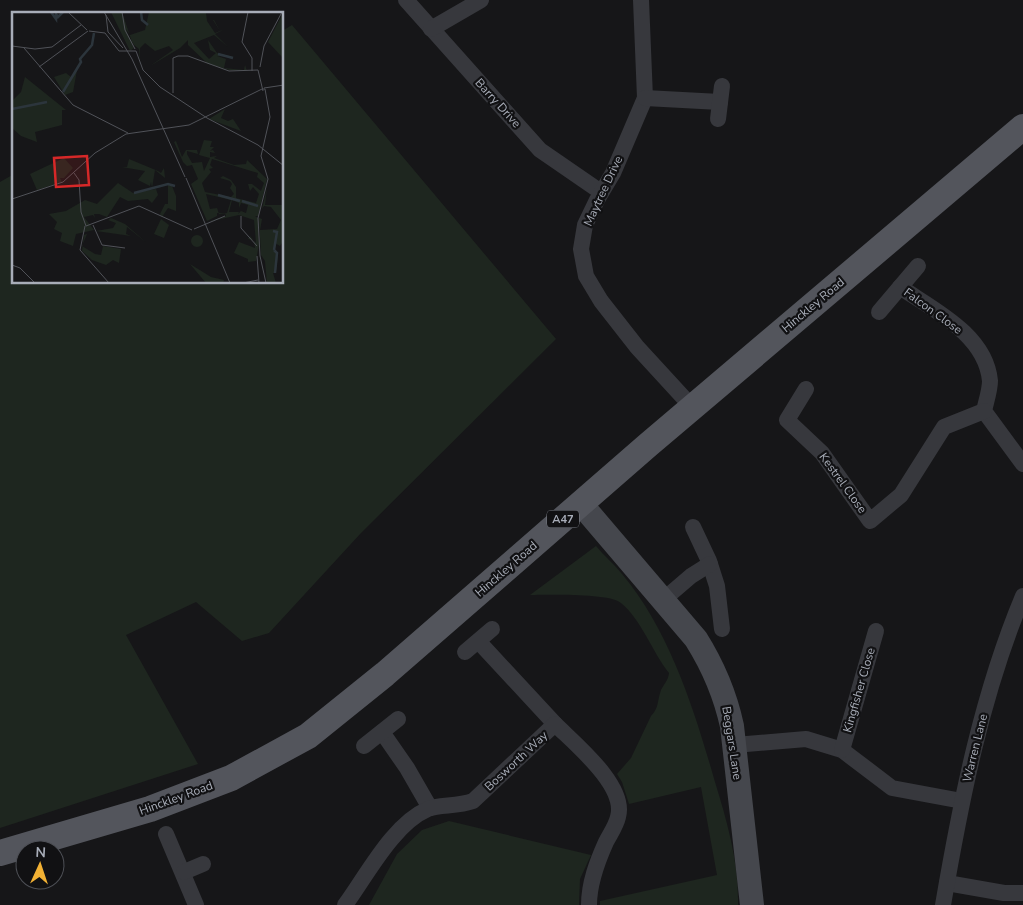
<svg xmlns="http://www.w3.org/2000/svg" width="1023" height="905" font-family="'Nunito Sans',sans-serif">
	<rect width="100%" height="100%" fill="#161618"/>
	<g fill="#1e261f">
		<polygon points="292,25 556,339 361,533 269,633 242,641 196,602 126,635 198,764 0,828 0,182 14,174 14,282 282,282 282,31"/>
		<path d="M 596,546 C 604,556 614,564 622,574 C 670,631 695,712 715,782 C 727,821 739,863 738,905 L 600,905 L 600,901 L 717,875 L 701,787 L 629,804 L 622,782 L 617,774 L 631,758 L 651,716 C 659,708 657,701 661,690 C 664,684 668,681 669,673 C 653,653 641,619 621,603 C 609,593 548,595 530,595 Z"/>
		<polygon points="449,821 591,855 580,879 579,905 369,905 397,854 422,830"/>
	</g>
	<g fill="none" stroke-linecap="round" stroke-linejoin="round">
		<g stroke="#37383d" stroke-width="16">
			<polyline points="406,0 540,150 601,192"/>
			<polyline points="641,0 645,98 613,173 597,200 585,225 581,249 586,276 601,301 637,347 693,408"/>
			<polyline points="431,29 481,0"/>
			<polyline points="645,98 720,102"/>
			<polyline points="718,119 722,86"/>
			<path d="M 900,287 C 934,310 986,335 990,381 C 990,390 986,402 984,411 L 1023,464"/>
			<polyline points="879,312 918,266"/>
			<polyline points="806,389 787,420 822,453 870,521 901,495 944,427 984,411"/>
			<polyline points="693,527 709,561 717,586 722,629"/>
			<polyline points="663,600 691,576 710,564"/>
			<polyline points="479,642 555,724"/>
			<polyline points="465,652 492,629"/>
			<polyline points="382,732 407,768 430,808"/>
			<polyline points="735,745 806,739 842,750 892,788 962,801"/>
			<polyline points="364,746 398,719"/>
			<polyline points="842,750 876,631"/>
			<polyline points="166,834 196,905"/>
			<polyline points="184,872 203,864"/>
			<polyline points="947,883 1004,893 1023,893"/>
			<path d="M 345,905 C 367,875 393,824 428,809 C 439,804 457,807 473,801 L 555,724 C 575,744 627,786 618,817 C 616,826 610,834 606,842 C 597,862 589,883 589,905"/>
			<path d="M 943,905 C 961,800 982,694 1023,596"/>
		</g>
		<path stroke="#45474d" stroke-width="24" d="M 581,504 L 696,639 C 713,666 725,694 732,726 L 752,905"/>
		<polyline stroke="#53555c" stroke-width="26" points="0,853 150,809 231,778 308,736 385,674 648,445 1023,127"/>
	</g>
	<g text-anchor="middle" stroke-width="4.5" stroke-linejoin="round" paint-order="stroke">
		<rect fill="#111113" stroke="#7b7e86" stroke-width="1" x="547" y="510.5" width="32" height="17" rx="4"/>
		<g font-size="11" font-weight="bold" fill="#a8adb8">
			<text x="563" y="523">A47</text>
		</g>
		<g font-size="12" fill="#a8adb8" stroke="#111113">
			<text transform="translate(498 103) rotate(48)" y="4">Barry Drive</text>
			<text transform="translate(603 191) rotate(-65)" y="4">Maytree Drive</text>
			<text transform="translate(813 305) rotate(-40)" y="4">Hinckley Road</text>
			<text transform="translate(933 311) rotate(36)" y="4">Falcon Close</text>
			<text transform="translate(843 483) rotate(54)" y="4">Kestrel Close</text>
			<text transform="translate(506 569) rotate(-41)" y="4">Hinckley Road</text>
			<text transform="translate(859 690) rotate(-74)" y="4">Kingfisher Close</text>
			<text transform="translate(732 743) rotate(81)" y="4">Beggars Lane</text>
			<text transform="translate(975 748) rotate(-76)" y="4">Warren Lane</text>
			<text transform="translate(516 761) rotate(-43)" y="4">Bosworth Way</text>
			<text transform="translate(176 798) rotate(-20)" y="4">Hinckley Road</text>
		</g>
	</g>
	<g transform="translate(12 12)">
		<rect width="271" height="271" fill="#161618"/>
		<path d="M 99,0 L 110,0 L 122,36 L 118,39 ZM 137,0 L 194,1 L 195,9 L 203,21 L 208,19 L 201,8 L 202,8 L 208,19 L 211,18 L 203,22 L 216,35 L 202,23 L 182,31 L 197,47 L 204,41 L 198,38 L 196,28 L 205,41 L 222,45 L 205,44 L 214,47 L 212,56 L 232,58 L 233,53 L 235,59 L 218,58 L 196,52 L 176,33 L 176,28 L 168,36 L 138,54 L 161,38 L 157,34 L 143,39 L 133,31 L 128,36 L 128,50 L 127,37 L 122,33 L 116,23 L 114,17 L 118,23 L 133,18 ZM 271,1 L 271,46 L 256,30 ZM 65,58 L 61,80 L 53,83 L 42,65 L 54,61 L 59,65 ZM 13,65 L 54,98 L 50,98 L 50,113 L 23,120 L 25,130 L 9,124 L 0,116 L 0,89 L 9,80 ZM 213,97 L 209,106 L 216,109 L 221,107 L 229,119 L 197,107 ZM 192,128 L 200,129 L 198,135 L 202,135 L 198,139 L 201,138 L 203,141 L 198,140 L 198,145 L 205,144 L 202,146 L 222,153 L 234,152 L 235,148 L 255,167 L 246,204 L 243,204 L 246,206 L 247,232 L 244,249 L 236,250 L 236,247 L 222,241 L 227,230 L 243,236 L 242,228 L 236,227 L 238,224 L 244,231 L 242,208 L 227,203 L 195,210 L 214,204 L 213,201 L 205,201 L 205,204 L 195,209 L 179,172 L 186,167 L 184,162 L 180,153 L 175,154 L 171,150 L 162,130 L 164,129 L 170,145 L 174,138 L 185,138 L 186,142 L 175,139 L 175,142 L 180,151 L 190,150 L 192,159 L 198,146 L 187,143 ZM 200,147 L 246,161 L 245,165 L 252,171 L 249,179 L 240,172 L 236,172 L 238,179 L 241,175 L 247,182 L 244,191 L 224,186 L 224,175 L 219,168 L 211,164 L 208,166 L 218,169 L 220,172 L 218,176 L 222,182 L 219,185 L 193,180 L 190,171 L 199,160 L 197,157 L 201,156 L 198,153 ZM 194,182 L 219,188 L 215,201 L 207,202 L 205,196 L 198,197 ZM 220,188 L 227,191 L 227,196 L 229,191 L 236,193 L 234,201 L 229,199 L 226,202 L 227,200 L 227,196 L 227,200 L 217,200 ZM 52,146 L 61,156 L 52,166 L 48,166 L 50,170 L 25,178 L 18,162 ZM 117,147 L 146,159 L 149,161 L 152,156 L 153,166 L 143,158 L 140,176 L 139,170 L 138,174 L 126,168 L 133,159 L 110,155 L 115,155 ZM 106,171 L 121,181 L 144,177 L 146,183 L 140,191 L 136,187 L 116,189 L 108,185 L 95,205 L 87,202 L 82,202 L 83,206 L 81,203 L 72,205 L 82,218 L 64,222 L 61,234 L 48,229 L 50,221 L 42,217 L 45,210 L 37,202 L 54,199 L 73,188 L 85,192 ZM 156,173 L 160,174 L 164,184 L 164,199 L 156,196 L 150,205 L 148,202 L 153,192 L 156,192 ZM 255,176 L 253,193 L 271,193 L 271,229 L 268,234 L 263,231 L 262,239 L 266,243 L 264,261 L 261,261 L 264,271 L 255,271 L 253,249 L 249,243 L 247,206 L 250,207 L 248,218 L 265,217 L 269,208 L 259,195 L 252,194 L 250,197 ZM 99,206 L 113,212 L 135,231 L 115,215 L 114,222 L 119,224 L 84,219 L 101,216 L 104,211 L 96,208 ZM 149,207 L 157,213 L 152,226 L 142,222 ZM 75,222 L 70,234 L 83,242 L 89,243 L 91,234 L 109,237 L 107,251 L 101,248 L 94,253 L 80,248 L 70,239 L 72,223 ZM179 229a6 6 0 1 1 12 0a6 6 0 1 1-12 0ZM 178,252 L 199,265 L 212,268 L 211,271 L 194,271 Z" fill="#1e261f" fill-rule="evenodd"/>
		<path fill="none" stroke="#2c353c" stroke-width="2.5" d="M 39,0 L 44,7 L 44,2 L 46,5 L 51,0M 129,0 L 130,8 L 136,13M 206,42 L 221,46M 51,80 L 69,50 L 68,47 L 80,33 L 82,21M 0,97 L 35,90M 122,181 L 156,172 L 163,174M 206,183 L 228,189M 230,189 L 246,194M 261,219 L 265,220 L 262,238M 262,238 L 265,241 L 263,261"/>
		<path fill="none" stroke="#505258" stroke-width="1" d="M 56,0 L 75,18M 92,0 L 120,47 L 173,165M 110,0 L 113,18 L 123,37M 236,0 L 230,30 L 240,46 L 240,59M 94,3 L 96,20 L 111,36M 77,19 L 93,21 L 107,39 L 124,39M 0,34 L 23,37 L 40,35 L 69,13M 12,36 L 61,93 L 116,121M 124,39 L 131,58 L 148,75 L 195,106M 27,55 L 76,19M 248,55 L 252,34 L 270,0M 246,58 L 251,79M 252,76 L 272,73M 250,77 L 253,77 L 258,105 L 249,144 L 256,167 L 246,206 L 248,244 L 254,271M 161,81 L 161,46 L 166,44 L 176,44 L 217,59 L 246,58M 195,106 L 246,133 L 272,154M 62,161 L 67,168 L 69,200 L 74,214M 174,166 L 218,271M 0,187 L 51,170 L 83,141 L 114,122 L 177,113 L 250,77M 229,204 L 229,216 L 245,234M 81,213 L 90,233 L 113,236M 73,214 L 68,238 L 97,271M 74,214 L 127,194 L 180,218M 182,217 L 213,204M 245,244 L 247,271M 0,253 L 8,256 L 23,271M 231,271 L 246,268"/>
		<path fill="#d62828" fill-opacity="0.15" stroke="#d62828" stroke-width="2.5" d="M 75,144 L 77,173 L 44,175 L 42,146 Z"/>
		<rect width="271" height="271" fill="none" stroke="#a8adb8" stroke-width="2.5"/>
	</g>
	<g transform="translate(40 865) rotate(3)"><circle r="24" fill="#111113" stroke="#4d4f55"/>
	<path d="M0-4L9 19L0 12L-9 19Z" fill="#f2b134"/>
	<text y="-8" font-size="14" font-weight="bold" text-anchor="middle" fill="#a8adb8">N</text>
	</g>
</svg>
